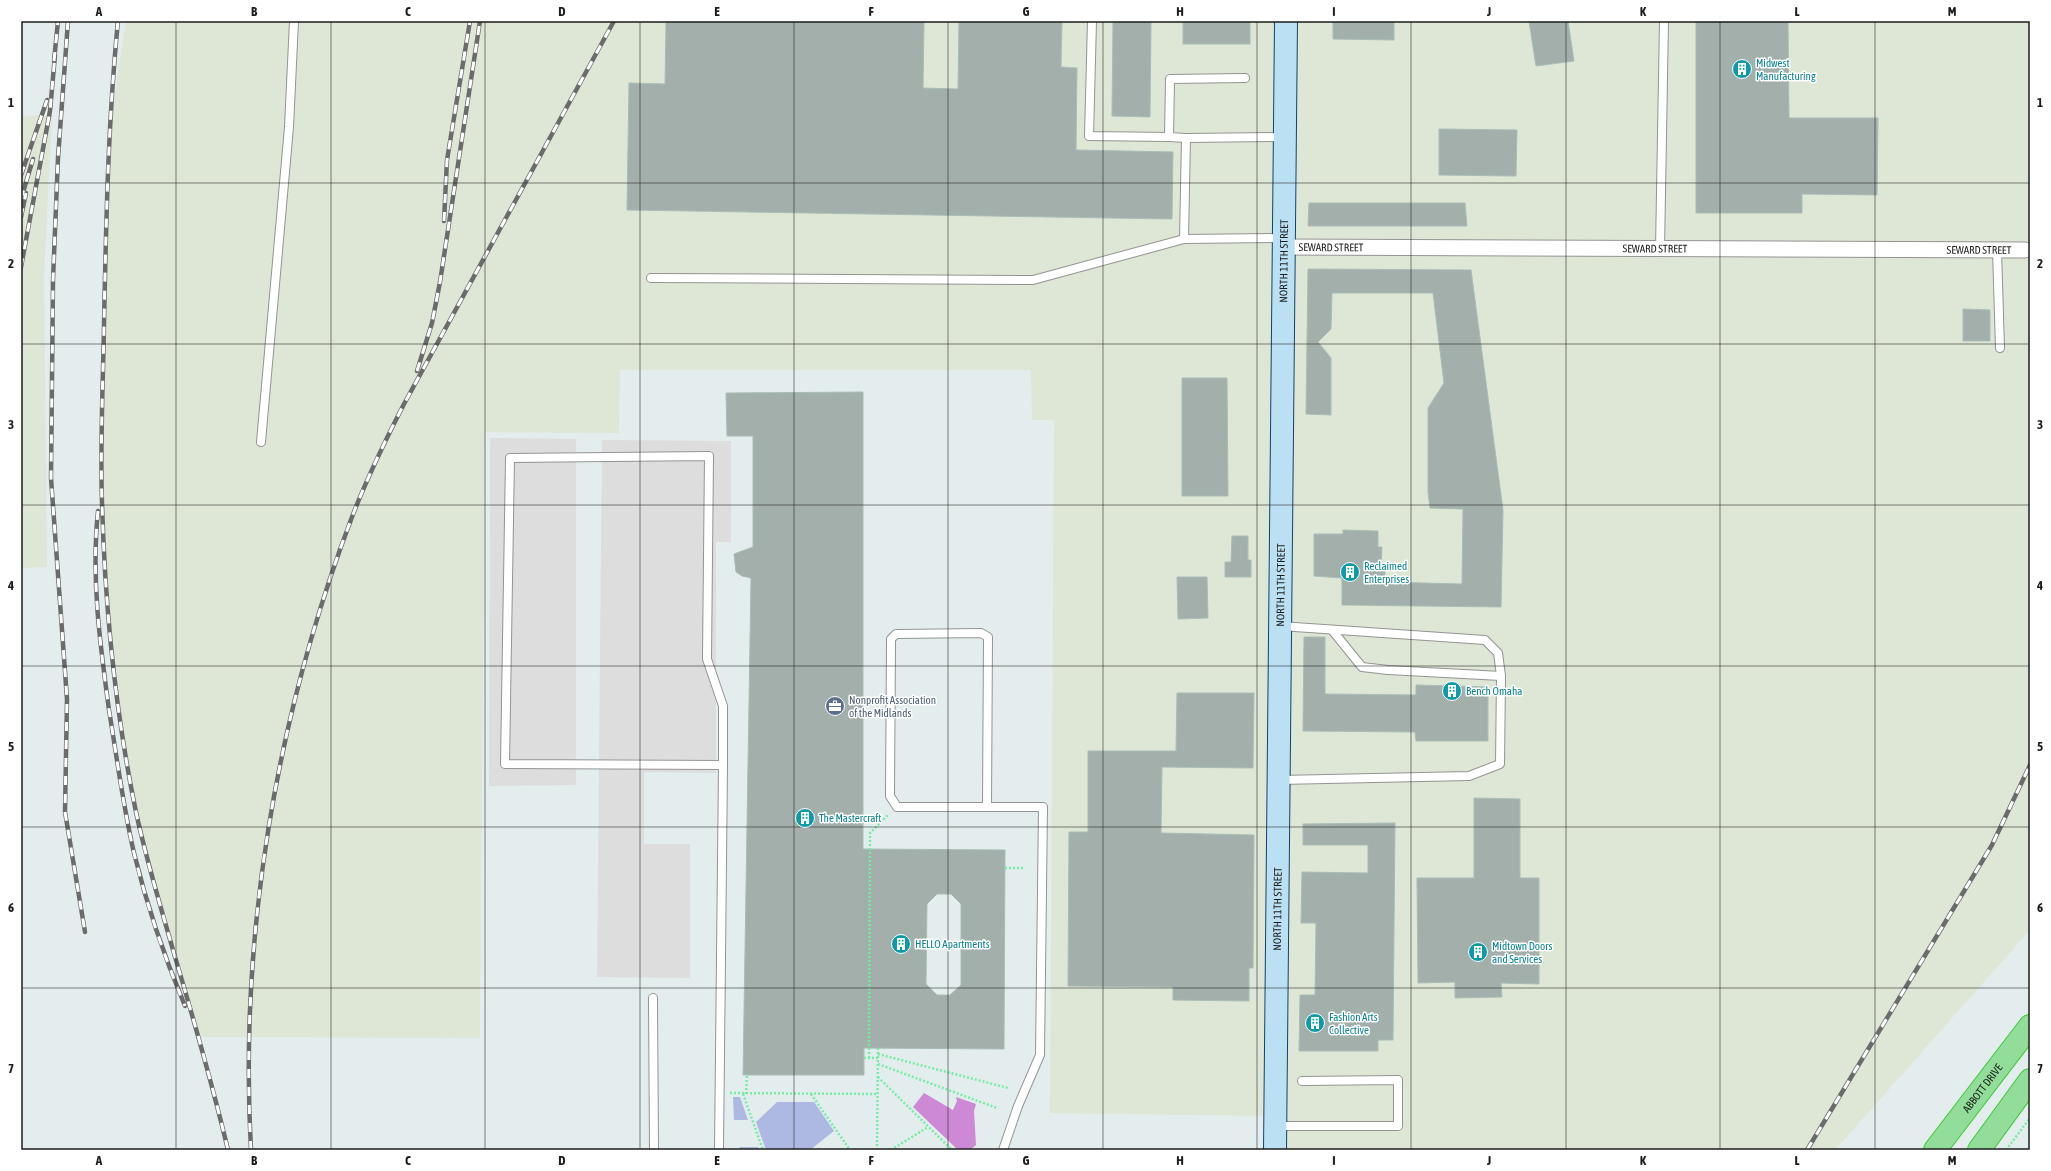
<svg xmlns="http://www.w3.org/2000/svg" width="2051" height="1171" font-family="'Asap Condensed',sans-serif">
	<rect width="100%" height="100%" fill="#e4eded"/>
	<g fill="#dee6d6">
		<polygon points="126,21 2030,21 2030,930 1835,1150 1275,1150 1275,1116 1050,1113 1054,420 1032,420 1031,370 620,370 619,433 485,432 480,1038 198,1037 136,811 113,658 102,502 101,442 108,140"/>
		<polygon points="52,115 44,274 47,567 21,568 21,116"/>
	</g>
	<g fill="#aeb9e3">
		<polygon points="733,1097 740,1097 748,1120 734,1120"/>
		<polygon points="777,1102 814,1102 834,1131 810,1150 766,1150 756,1122"/>
		<polygon points="739,1147 758,1147 759,1150 740,1150"/>
	</g>
	<polygon fill="#cd89d5" points="924,1093 953,1110 957,1101 956,1097 976,1104 974,1111 976,1145 970,1150 958,1150 913,1107"/>
	<g fill="#ddd">
		<polygon points="490,438 576,439 576,785 489,786"/>
		<polygon points="602,440 731,441 731,542 716,542 716,773 644,772 644,844 690,844 690,978 597,977"/>
	</g>
	<g fill="#a3afab" stroke="#a8bdb7" fill-rule="evenodd">
		<polygon points="666,21 924,21 923,88 958,89 959,21 1062,21 1061,67 1077,68 1076,150 1173,152 1172,219 627,210 629,83 665,84"/>
		<polygon points="1113,21 1151,21 1150,117 1112,116"/>
		<rect x="1183" y="21" width="67" height="23"/>
		<polygon points="1333,21 1394,21 1394,40 1333,39"/>
		<polygon points="1529,21 1568,21 1574,61 1536,66"/>
		<polygon points="1696,21 1788,21 1789,118 1878,118 1877,195 1802,194 1802,213 1696,213"/>
		<polygon points="1439,129 1517,130 1516,176 1439,175"/>
		<polygon points="1309,203 1465,203 1467,226 1308,226"/>
		<polygon points="1308,269 1471,270 1503,510 1501,607 1342,605 1342,578 1314,576 1314,534 1343,534 1343,530 1378,531 1378,547 1382,547 1381,567 1385,567 1385,582 1462,584 1463,509 1430,508 1428,492 1428,408 1444,383 1433,293 1332,293 1331,329 1318,342 1331,358 1331,415 1306,414"/>
		<polygon points="1963,309 1990,310 1990,341 1963,341"/>
		<polygon points="1182,378 1227,378 1228,496 1182,496"/>
		<path d="M 863,392 L 863,849 L 1005,850 L 1004,1049 L 864,1048 L 864,1075 L 743,1075 L 751,578 L 742,576 L 736,572 L 734,554 L 753,547 L 753,436 L 727,436 L 726,393 ZM 937,894 L 951,894 L 961,904 L 961,985 L 950,995 L 937,995 L 926,984 L 927,904 Z"/>
		<polygon points="1232,536 1248,536 1248,560 1251,560 1251,577 1225,577 1225,562 1231,562"/>
		<polygon points="1177,577 1207,577 1208,618 1178,619"/>
		<polygon points="1304,637 1325,637 1325,694 1416,695 1416,685 1488,687 1488,741 1416,741 1415,732 1303,731"/>
		<polygon points="1177,693 1254,693 1253,768 1162,767 1161,833 1254,835 1253,968 1249,968 1249,1001 1173,1000 1173,987 1068,986 1069,832 1088,832 1088,751 1176,751"/>
		<polygon points="1474,798 1520,799 1520,878 1539,878 1539,984 1501,983 1502,997 1455,998 1455,982 1418,983 1417,878 1474,878"/>
		<polygon points="1395,823 1393,1040 1378,1040 1378,1051 1299,1051 1300,995 1315,995 1316,923 1301,923 1302,872 1368,873 1368,845 1303,845 1303,824"/>
	</g>
	<g fill="none" stroke-linecap="round" stroke-linejoin="round">
		<g stroke="#949494" stroke-width="10">
			<g id="lane">
				<polyline points="1092,21 1089,136 1169,137"/>
				<polyline points="1284,137 1186,138 1184,239 1284,238"/>
				<polyline points="1186,138 1169,137 1170,79 1245,78"/>
				<polyline points="1660,249 1664,21"/>
				<polyline points="1997,250 2000,348"/>
				<polyline points="651,278 1033,280 1184,239"/>
				<polyline points="261,442 289,127 294,21"/>
				<polyline points="1332,630 1362,667 1388,670 1501,676"/>
				<polyline points="1279,780 1469,776 1500,764 1501,676 1498,653 1485,640 1280,626"/>
				<polyline points="987,807 988,637 981,633 896,634 891,639 890,796 897,807 1043,807 1040,1055 1018,1106 1003,1150"/>
				<polyline points="653,998 654,1150"/>
				<polyline points="1276,1126 1398,1126 1398,1080 1302,1081"/>
				<polyline points="719,1150 723,765 723,706 707,659 709,456 510,458 505,764 723,765"/>
			</g>
		</g>
		<g stroke="#949494" stroke-width="17">
			<g id="street">
				<path id="s1" d="M 1285,247 L 2025,250"/>
			</g>
		</g>
		<g stroke="#0f4568" stroke-width="24">
			<g id="secondary">
				<path id="s2" d="M 1275,1150 L 1286,21"/>
			</g>
		</g>
		<g stroke="#3dc735" stroke-width="24">
			<g id="highway">
				<path id="s3" d="M 1935,1150 L 2030,1026"/>
				<polyline points="1979,1150 2030,1080"/>
			</g>
		</g>
		<g stroke="#76eca4" stroke-width="2.5" stroke-dasharray="2 2" stroke-linecap="butt">
			<polyline points="1005,868 1023,868"/>
			<polyline points="878,1054 1008,1088"/>
			<polyline points="864,1058 878,1058"/>
			<polyline points="869,1058 870,833 888,815"/>
			<polyline points="878,1064 997,1108"/>
			<polyline points="878,1077 952,1150"/>
			<polyline points="730,1093 878,1094"/>
			<polyline points="743,1094 763,1150"/>
			<polyline points="746,1094 747,1075"/>
			<polyline points="811,1094 850,1150"/>
			<polyline points="877,1150 878,1048"/>
			<polyline points="891,1150 928,1127"/>
			<polyline points="2006,1150 2030,1118"/>
		</g>
		<use href="#lane" stroke="#fff" stroke-width="8"/>
		<use href="#street" stroke="#fff" stroke-width="15"/>
		<use href="#secondary" stroke="#bce0f3" stroke-width="22"/>
		<use href="#highway" stroke="#92dd9a" stroke-width="22"/>
		<g stroke="#6b6b6b" stroke-width="4.5">
			<g id="rail">
				<polyline points="68,21 58,158 53,280 51,478 67,699 65,812 85,932"/>
				<path d="M 118,21 C 108,122 106,224 104,325 C 103,385 100,444 102,503 C 105,606 115,711 136,812 C 146,859 160,904 173,950 C 193,1017 212,1083 228,1150"/>
				<polyline points="54,61 58,21"/>
				<polyline points="21,175 47,100"/>
				<polyline points="21,199 33,159"/>
				<polyline points="21,217 26,193"/>
				<polyline points="444,221 447,160 470,21"/>
				<polyline points="21,267 50,111 55,55"/>
				<polyline points="417,371 432,323 440,282 480,21"/>
				<path d="M 98,511 C 91,578 100,644 109,710 C 117,758 123,806 134,853 C 147,906 164,956 185,1006"/>
				<path d="M 251,1150 C 239,936 276,717 352,517 C 367,478 385,441 404,404 L 614,21"/>
				<polyline points="1807,1150 1992,845 2030,765"/>
			</g>
		</g>
		<use href="#rail" stroke="#fff" stroke-width="3" stroke-dasharray="9" stroke-linecap="butt"/>
	</g>
	<path fill="none" stroke="#1d1d1d" stroke-width="1" stroke-opacity="0.55" d="M 176,21 L 176,1150M 331,21 L 331,1150M 485,21 L 485,1150M 640,21 L 640,1150M 794,21 L 794,1150M 948,21 L 948,1150M 1103,21 L 1103,1150M 1257,21 L 1257,1150M 1411,21 L 1411,1150M 1566,21 L 1566,1150M 1720,21 L 1720,1150M 1875,21 L 1875,1150M 21,183 L 2030,183M 21,344 L 2030,344M 21,505 L 2030,505M 21,666 L 2030,666M 21,827 L 2030,827M 21,988 L 2030,988"/>
	<defs>
		<g id="building-disc" transform="scale(1)"><circle r="9.5" fill="#0f9aa8" stroke="#fff"/><path d="M-4-6H4V6H1V3H-1V6H-4ZM-2.5-4.3h1.7v1.8h-1.7ZM.8-4.3h1.7v1.8H.8ZM-2.5-1h1.7V.8h-1.7ZM.8-1h1.7V.8H.8Z" fill="#fff"/></g>
		<g id="office-disc" transform="scale(1)"><circle r="9.5" fill="#5c6f8a" stroke="#fff"/><path d="M-6-3h4V-5.5h4V-3h4V5H-6ZM-1-4.5V-3h2v-1.5ZM-6 0V1H6V0Z" fill="#fff"/></g>
	</defs>
	<g fill-rule="evenodd">
		<use href="#building-disc" x="1742" y="69"/>
		<use href="#building-disc" x="1350" y="572"/>
		<use href="#building-disc" x="1452" y="691"/>
		<use href="#office-disc" x="835" y="706"/>
		<use href="#building-disc" x="805" y="818"/>
		<use href="#building-disc" x="901" y="944"/>
		<use href="#building-disc" x="1478" y="952"/>
		<use href="#building-disc" x="1315" y="1023"/>
	</g>
	<g text-anchor="middle" stroke-width="3" stroke-linejoin="round" paint-order="stroke">
		<g font-size="11" fill="#0d838f" stroke="#fff" text-anchor="start">
			<text x="1756" y="67">Midwest<tspan x="1756" dy="13">Manufacturing</tspan></text>
			<text x="1364" y="570">Reclaimed<tspan x="1364" dy="13">Enterprises</tspan></text>
			<text x="1466" y="695">Bench Omaha</text>
			<text x="819" y="822">The Mastercraft</text>
			<text x="915" y="948">HELLO Apartments</text>
			<text x="1492" y="950">Midtown Doors<tspan x="1492" dy="13">and Services</tspan></text>
			<text x="1329" y="1021">Fashion Arts<tspan x="1329" dy="13">Collective</tspan></text>
		</g>
		<g font-size="11" fill="#1d1d1d" stroke="#fff">
			<text dy="4" stroke="none"><textPath href="#s1" startOffset="46">SEWARD STREET</textPath></text>
			<text dy="4" stroke="none"><textPath href="#s1" startOffset="370">SEWARD STREET</textPath></text>
			<text dy="4" stroke="none"><textPath href="#s1" startOffset="694">SEWARD STREET</textPath></text>
			<text dy="4" stroke="none"><textPath href="#s2" startOffset="889">NORTH 11TH STREET</textPath></text>
			<text dy="4" stroke="none"><textPath href="#s2" startOffset="565">NORTH 11TH STREET</textPath></text>
			<text dy="4" stroke="none"><textPath href="#s2" startOffset="241">NORTH 11TH STREET</textPath></text>
			<text dy="4" stroke="none"><textPath href="#s3" startOffset="78">ABBOTT DRIVE</textPath></text>
		</g>
		<g font-size="11" fill="#4e5e75" stroke="#fff" text-anchor="start">
			<text x="849" y="704">Nonprofit Association<tspan x="849" dy="13">of the Midlands</tspan></text>
		</g>
	</g>
	<rect width="2051" height="1171" fill="none" stroke="#ffffff" stroke-width="44"/>
	<rect x="22" y="22" width="2007" height="1127" fill="none" stroke="#1d1d1d" stroke-width="1.5"/>
	<g font-size="13" text-anchor="middle" font-weight="bold" fill="#1d1d1d">
		<text x="99" y="16">A</text>
		<text x="254" y="16">B</text>
		<text x="408" y="16">C</text>
		<text x="562" y="16">D</text>
		<text x="717" y="16">E</text>
		<text x="871" y="16">F</text>
		<text x="1026" y="16">G</text>
		<text x="1180" y="16">H</text>
		<text x="1334" y="16">I</text>
		<text x="1489" y="16">J</text>
		<text x="1643" y="16">K</text>
		<text x="1797" y="16">L</text>
		<text x="1952" y="16">M</text>
		<text x="11" y="107">1</text>
		<text x="2040" y="107">1</text>
		<text x="11" y="268">2</text>
		<text x="2040" y="268">2</text>
		<text x="11" y="429">3</text>
		<text x="2040" y="429">3</text>
		<text x="11" y="590">4</text>
		<text x="2040" y="590">4</text>
		<text x="11" y="751">5</text>
		<text x="2040" y="751">5</text>
		<text x="11" y="912">6</text>
		<text x="2040" y="912">6</text>
		<text x="11" y="1073">7</text>
		<text x="2040" y="1073">7</text>
		<text x="99" y="1165">A</text>
		<text x="254" y="1165">B</text>
		<text x="408" y="1165">C</text>
		<text x="562" y="1165">D</text>
		<text x="717" y="1165">E</text>
		<text x="871" y="1165">F</text>
		<text x="1026" y="1165">G</text>
		<text x="1180" y="1165">H</text>
		<text x="1334" y="1165">I</text>
		<text x="1489" y="1165">J</text>
		<text x="1643" y="1165">K</text>
		<text x="1797" y="1165">L</text>
		<text x="1952" y="1165">M</text>
	</g>
</svg>
